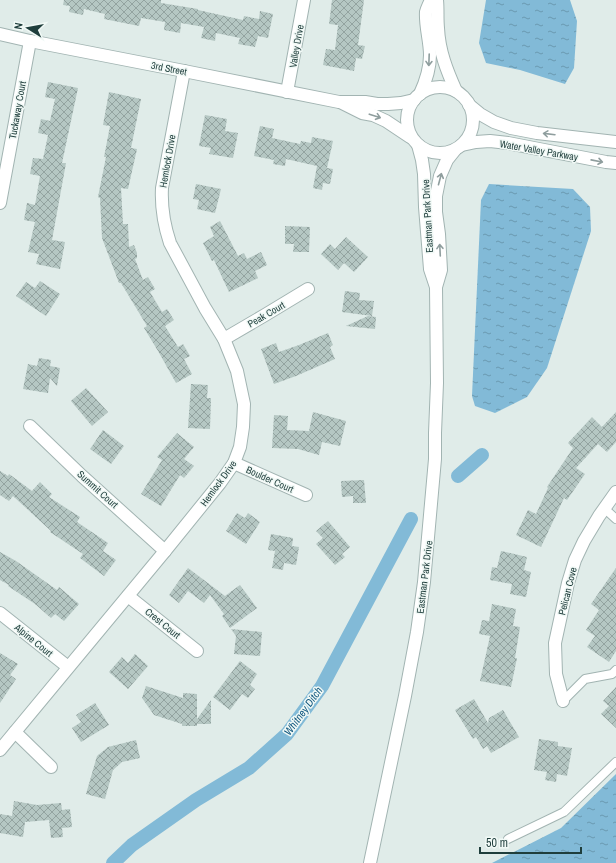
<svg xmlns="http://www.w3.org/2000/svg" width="616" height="863" font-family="'Archivo Narrow',sans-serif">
	<defs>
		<pattern id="water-ripples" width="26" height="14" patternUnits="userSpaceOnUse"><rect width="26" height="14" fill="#82bad7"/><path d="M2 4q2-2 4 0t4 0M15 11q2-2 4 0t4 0" fill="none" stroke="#6a99b0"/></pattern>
		<pattern id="building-cross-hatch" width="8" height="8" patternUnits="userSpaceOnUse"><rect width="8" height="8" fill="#b5c7c3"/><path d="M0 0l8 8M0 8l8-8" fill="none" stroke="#93a3a0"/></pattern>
	</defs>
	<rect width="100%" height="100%" fill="#e0ece9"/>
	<g fill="url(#water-ripples)">
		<polygon points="486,0 570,0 577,21 574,68 565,84 520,70 486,63 479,43"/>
		<polygon points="489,184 573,189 590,207 591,231 547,368 527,397 495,413 475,406 472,396 481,200"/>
		<polygon points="616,774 616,863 492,863 561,828"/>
	</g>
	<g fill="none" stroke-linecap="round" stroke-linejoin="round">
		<g stroke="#82bad7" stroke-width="14">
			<polyline points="458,476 482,455"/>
			<polyline points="113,863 132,845 196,800 249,768 287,734 322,686 411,519"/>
		</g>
	</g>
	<g fill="url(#building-cross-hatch)">
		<polygon points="64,0 161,0 161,3 198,9 198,10 243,20 244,16 259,19 260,11 273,14 268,38 258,36 255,47 238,44 240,38 216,33 215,41 201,38 204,27 181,23 180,33 164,30 165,22 141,18 139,26 104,19 105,14 84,9 83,15 69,12 70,6 63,5"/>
		<polygon points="332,0 364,0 358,45 365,46 362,59 356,58 354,71 323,65 326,49 335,50 338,25 329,24"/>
		<polygon points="48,82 78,88 62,163 66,163 52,240 65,242 60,269 36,264 39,254 28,252 35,222 24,220 27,203 35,205 40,176 30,174 33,158 43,159 48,135 38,133 41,119 50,121 55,99 45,97"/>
		<polygon points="109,92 141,99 131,148 137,149 128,189 121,188 123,224 128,224 129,247 134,245 137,253 137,258 135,259 143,280 148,277 155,289 150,292 162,312 167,309 174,320 165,326 178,347 183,344 190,356 184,359 192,374 176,383 158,351 144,328 147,326 121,283 119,283 102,238 100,198 98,197 106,157 104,157 110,126 103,125"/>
		<polygon points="205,115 227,119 225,131 238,133 233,158 209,154 211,148 199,146"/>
		<polygon points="260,126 274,129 272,138 300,144 301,141 311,143 312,137 333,141 327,168 333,169 330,184 323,183 322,190 313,188 317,166 286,159 285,166 273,164 274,160 254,156"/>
		<polygon points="196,184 221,189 215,213 197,209 199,200 193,199"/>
		<polygon points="220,221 238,256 244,253 247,259 261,252 267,265 255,271 258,278 229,292 214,260 212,261 203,243 214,236 210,227"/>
		<polygon points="285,226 310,227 309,252 293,252 294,244 285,244"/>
		<polygon points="346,237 368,257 354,272 344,263 338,270 321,254 330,244 335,249"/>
		<polygon points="40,281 60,294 46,316 16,296 26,282 35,288"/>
		<polygon points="345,291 360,293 359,300 374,301 372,316 342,312"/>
		<polygon points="368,316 376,317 375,329 346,326"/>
		<polygon points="328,333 333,345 330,347 335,359 296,376 274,384 261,349 276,343 279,352 299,345"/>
		<polygon points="39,358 51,360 50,366 60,368 57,386 50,378 48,393 23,389 28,364 37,366"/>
		<polygon points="191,384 208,385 207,398 211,398 210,429 188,428"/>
		<polygon points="86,388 108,412 92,426 71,401"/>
		<polygon points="313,412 346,421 340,446 322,442 319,455 298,449 272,448 274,415 288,416 287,430 309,431"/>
		<polygon points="616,412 616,442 607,452 598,444 576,468 585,474 567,500 564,498 541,547 516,535 528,510 536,514 548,488 547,487 573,448 568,443 592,417 602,427"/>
		<polygon points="103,430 124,446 111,464 90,449"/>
		<polygon points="177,433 194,447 184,459 194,466 184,478 180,475 161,506 141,494 162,460 157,457"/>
		<polygon points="0,471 8,476 9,474 32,491 40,482 52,494 49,497 80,517 77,522 108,543 103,551 116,560 104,576 80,558 83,554 50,532 51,531 13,496 9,501 0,495"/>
		<polygon points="364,480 366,503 353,503 353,496 342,497 341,481"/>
		<polygon points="237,513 245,518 248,513 260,522 246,544 226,531"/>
		<polygon points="328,521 350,547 342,554 345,557 335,565 316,544 323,538 316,531"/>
		<polygon points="271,534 293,538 292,546 299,547 296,565 284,563 283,570 272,568 275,551 268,550"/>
		<polygon points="501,551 527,557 524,570 531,572 526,597 510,594 512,584 490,580 492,567 497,568"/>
		<polygon points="0,552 16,561 57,590 59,587 79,604 64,621 55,614 51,618 35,604 8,586 9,585 0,580"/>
		<polygon points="188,568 225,596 240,585 257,608 230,628 222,616 224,614 210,595 204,603 188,591 179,603 169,595"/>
		<polygon points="616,568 616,651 609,662 587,647 595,636 586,630 599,610 591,604"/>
		<polygon points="492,604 516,609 513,626 520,627 515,658 517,658 511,687 480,681 490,636 479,634 482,620 489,621"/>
		<polygon points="231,629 262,632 260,656 234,654 236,636"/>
		<polygon points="0,653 18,664 10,675 16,679 0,703"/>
		<polygon points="135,654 148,666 128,689 109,672 122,657 128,663"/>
		<polygon points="240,661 257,674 250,685 255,689 248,698 242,694 230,710 213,697"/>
		<polygon points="146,686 183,698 183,693 197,694 197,719 211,700 211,724 197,724 197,726 182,726 182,724 154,715 142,698"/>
		<polygon points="616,687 616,728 601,714 609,706 603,701"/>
		<polygon points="474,699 488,723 489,718 503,710 519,737 491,753 487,746 483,749 476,737 473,739 455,710"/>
		<polygon points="95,703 109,725 81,742 72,728 81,722 76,715"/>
		<polygon points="539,739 558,742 558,746 572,748 567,776 557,774 556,782 545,780 547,772 534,770"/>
		<polygon points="136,740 140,758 122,762 113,770 105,799 86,794 97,756 108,747"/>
		<polygon points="14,801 37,805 61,803 62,810 70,809 72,827 62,828 63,837 51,838 49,820 25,822 23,837 0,833 0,814 12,816"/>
	</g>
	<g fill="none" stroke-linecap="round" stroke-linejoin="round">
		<g stroke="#a2b4b2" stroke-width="10">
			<g id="service">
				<polyline points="604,508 616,519"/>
				<polyline points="563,701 585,679 612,674 616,670"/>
				<polyline points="508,839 564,812 616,762"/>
			</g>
		</g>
		<g stroke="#a2b4b2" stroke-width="14">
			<g id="minor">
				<polyline points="0,34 30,41 184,71 339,102 365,102 377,104 388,104 401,103 414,100"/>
				<polyline points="287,92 304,0"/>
				<polyline points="342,103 362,113 373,115 386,121 410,137"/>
				<polyline points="469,105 480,114 494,122 511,128 537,133 616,142"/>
				<polyline points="462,145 476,142 490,141 508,143 606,162 616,163"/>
				<polyline points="0,203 30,41"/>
				<polyline points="224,339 265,315 308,289"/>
				<polyline points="30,426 82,476 165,551"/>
				<polyline points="234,463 306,495"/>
				<polyline points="128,596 197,651"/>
				<polyline points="0,613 68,667"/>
				<polyline points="563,701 556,674 555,643 568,583 575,560 584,541 599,516 616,492"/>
				<polyline points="15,732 51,767"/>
				<path d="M 0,750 L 165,551 L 220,483 L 234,463 L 240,447 L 243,427 L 244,404 L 237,371 L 224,339 L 205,308 L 170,243 C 164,225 161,207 162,188 L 184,71"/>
			</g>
		</g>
		<g stroke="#a2b4b2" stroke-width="14">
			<g id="tertiary">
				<path d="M 437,0 C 438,10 437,18 438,28 C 439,51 447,71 456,91"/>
				<circle cx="440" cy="120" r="33"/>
				<path d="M 420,94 C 426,81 430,69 430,55 C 430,41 425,26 426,12 C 427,8 429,4 431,0"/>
				<polyline points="418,145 422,160 424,174 425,207 430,269 436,287"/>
				<polyline points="370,863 405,696 417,632 424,582 435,459 435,433 437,383 436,287 441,270 439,234 436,212 436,196 440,176 447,160 455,150"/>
			</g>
		</g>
		<use href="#service" stroke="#fff" stroke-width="8"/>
		<use href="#minor" stroke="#fff" stroke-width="12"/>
		<use href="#tertiary" stroke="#fff" stroke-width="12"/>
	</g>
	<defs><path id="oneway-shaft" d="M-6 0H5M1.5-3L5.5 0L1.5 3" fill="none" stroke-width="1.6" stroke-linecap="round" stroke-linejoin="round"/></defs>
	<g stroke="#8f9e9e">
		<use href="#oneway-shaft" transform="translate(429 60) rotate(92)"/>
		<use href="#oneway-shaft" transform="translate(375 116) rotate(18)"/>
		<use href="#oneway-shaft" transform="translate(549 134) rotate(-173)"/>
		<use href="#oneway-shaft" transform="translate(597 161) rotate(11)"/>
		<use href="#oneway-shaft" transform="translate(440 179) rotate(-75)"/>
		<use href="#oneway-shaft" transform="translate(440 250) rotate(-93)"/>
	</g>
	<g text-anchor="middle" stroke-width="3" stroke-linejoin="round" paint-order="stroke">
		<g font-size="10" fill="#1f3e3c" stroke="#f1f9f6">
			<text transform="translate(296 46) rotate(-80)" y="4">Valley Drive</text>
			<text transform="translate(169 68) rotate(11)" y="4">3rd Street</text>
			<text transform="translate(17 110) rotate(-80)" y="4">Tuckaway Court</text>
			<text transform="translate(539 150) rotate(10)" y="4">Water Valley Parkway</text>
			<text transform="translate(167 161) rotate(-80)" y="4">Hemlock Drive</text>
			<text transform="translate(427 216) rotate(-93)" y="4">Eastman Park Drive</text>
			<text transform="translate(266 314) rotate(-30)" y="4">Peak Court</text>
			<text transform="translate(270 479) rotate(24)" y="4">Boulder Court</text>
			<text transform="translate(218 483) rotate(-54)" y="4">Hemlock Drive</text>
			<text transform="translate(98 489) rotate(42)" y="4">Summit Court</text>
			<text transform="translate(424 577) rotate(-83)" y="4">Eastman Park Drive</text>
			<text transform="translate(567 591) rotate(-76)" y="4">Pelican Cove</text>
			<text transform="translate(163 623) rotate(39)" y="4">Crest Court</text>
			<text transform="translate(34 640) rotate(39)" y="4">Alpine Court</text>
		</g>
		<g font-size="11" font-style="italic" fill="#135980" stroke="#f1f9f6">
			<text transform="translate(303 711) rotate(-54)" y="4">Whitney Ditch</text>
		</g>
	</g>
	<g transform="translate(28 28) rotate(281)" stroke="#f1f9f6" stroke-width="3" paint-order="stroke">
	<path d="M0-3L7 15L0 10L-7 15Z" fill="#1f3e3c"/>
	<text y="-6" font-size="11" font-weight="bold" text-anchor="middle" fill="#1f3e3c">N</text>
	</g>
	<path d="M480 847v6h101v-6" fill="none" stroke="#1f3e3c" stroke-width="2"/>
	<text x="486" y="847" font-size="12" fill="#1f3e3c" stroke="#f1f9f6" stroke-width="3" paint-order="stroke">50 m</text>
</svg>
